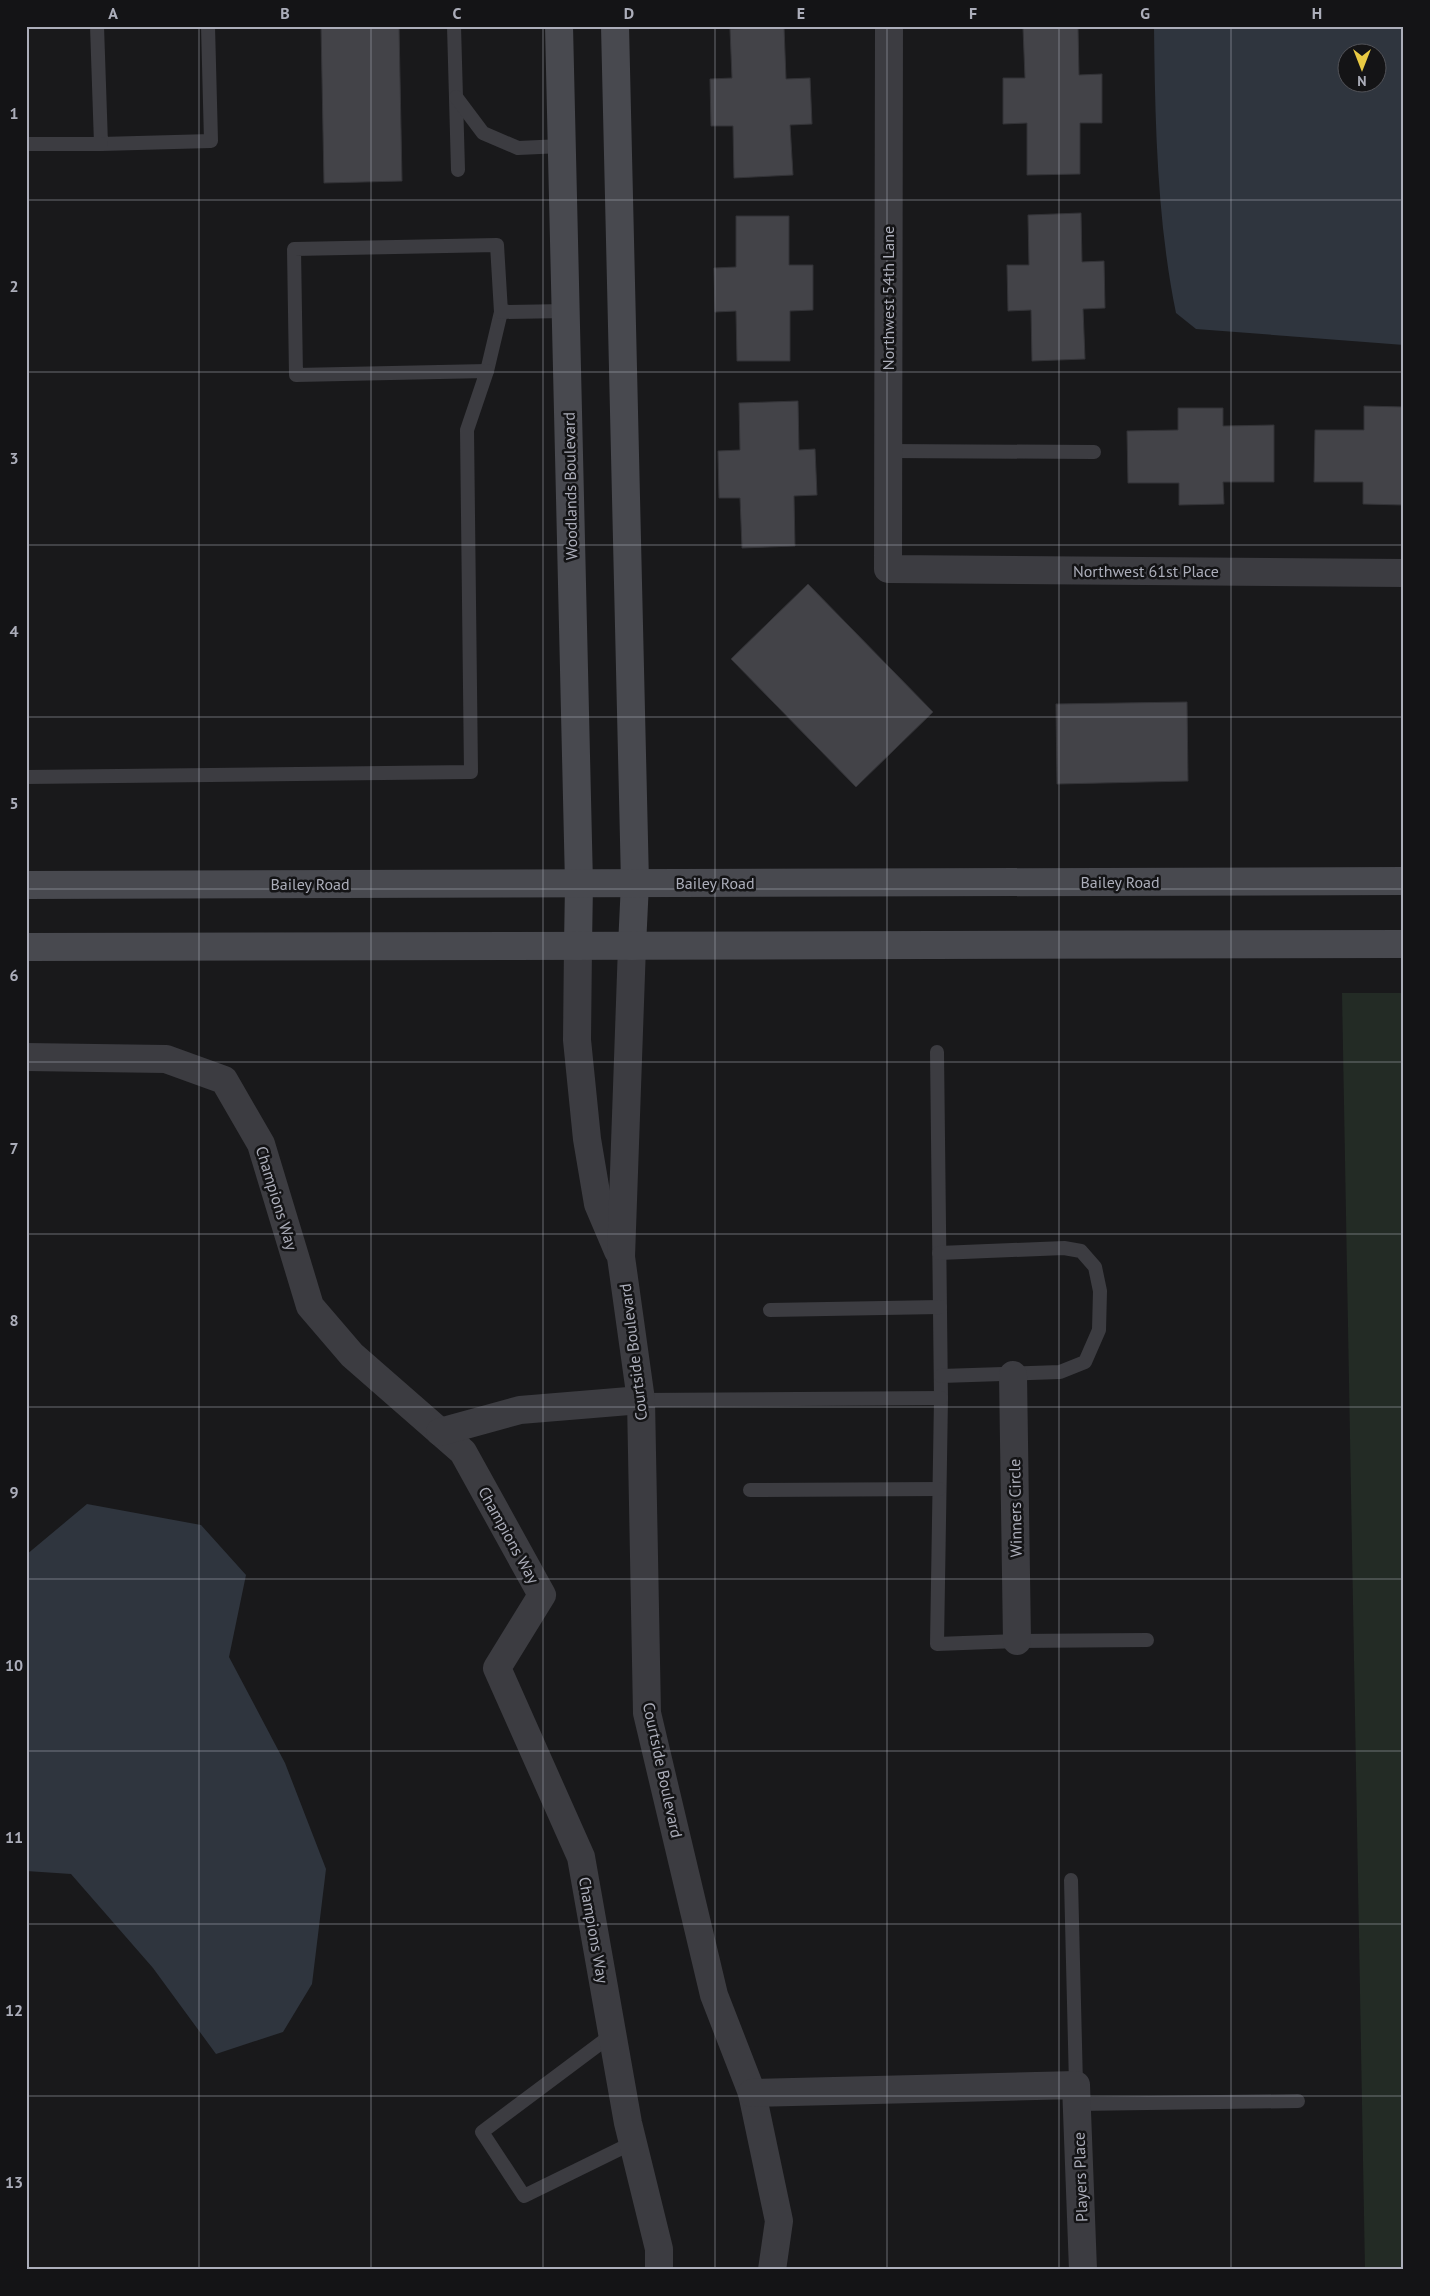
<svg xmlns="http://www.w3.org/2000/svg" width="1430" height="2296" font-family="'PT Sans',sans-serif">
	<rect width="100%" height="100%" fill="#19191b"/>
	<polygon fill="#232b25" points="1342,993 1404,993 1404,2270 1365,2270"/>
	<g fill="#2f353e" fill-rule="evenodd">
		<path d="M 1154,26 L 1404,26 L 1404,345 L 1196,329 L 1176,313 C 1157,221 1155,120 1154,26 ZM 1348,52 L 1378,52 L 1378,82 L 1348,82 Z"/>
		<polygon points="87,1504 201,1525 246,1575 229,1657 285,1763 326,1869 312,1984 283,2032 216,2054 153,1968 71,1874 26,1871 26,1555"/>
	</g>
	<g fill="#434348" stroke="#333337">
		<polygon points="321,26 399,26 402,181 324,183"/>
		<polygon points="784,27 786,79 810,78 812,124 790,125 793,175 734,178 733,126 711,126 710,79 732,78 730,29"/>
		<polygon points="1078,27 1079,75 1102,74 1102,123 1080,123 1080,174 1027,175 1027,123 1003,124 1003,78 1025,78 1023,28"/>
		<polygon points="1081,213 1082,262 1104,261 1105,308 1083,309 1085,359 1032,361 1031,310 1008,311 1007,265 1029,265 1028,215"/>
		<polygon points="736,216 789,216 789,265 813,265 813,310 790,311 790,361 737,361 736,311 715,312 714,268 736,267"/>
		<polygon points="798,401 799,450 815,449 817,495 794,496 795,546 742,548 740,498 719,498 718,451 740,450 739,403"/>
		<polygon points="1364,406 1404,407 1404,505 1363,504 1363,482 1314,482 1315,430 1364,430"/>
		<polygon points="1178,408 1223,408 1223,426 1274,425 1274,482 1223,482 1224,504 1179,505 1179,483 1128,483 1127,431 1178,430"/>
		<polygon points="808,584 933,712 856,787 731,659"/>
		<polygon points="1187,702 1188,781 1057,784 1056,704"/>
	</g>
	<g fill="none" stroke-linecap="round" stroke-linejoin="round">
		<g stroke="#3c3c41" stroke-width="14">
			<polyline points="97,26 101,144 211,141 208,26"/>
			<polyline points="454,26 458,170"/>
			<polyline points="456,97 483,133 518,148 562,146"/>
			<polyline points="26,144 101,144"/>
			<polyline points="487,371 501,312"/>
			<polyline points="888,451 1094,452"/>
			<polyline points="26,777 471,772 467,430 487,371 296,375 294,249 497,245 501,312 566,311"/>
			<polyline points="937,1052 941,1398 937,1644 1017,1641 1147,1640"/>
			<polyline points="939,1253 1064,1248 1081,1251 1095,1267 1100,1291 1099,1330 1085,1362 1060,1372 941,1376"/>
			<polyline points="770,1310 940,1307"/>
			<polyline points="641,1400 941,1398"/>
			<polyline points="750,1490 939,1489"/>
			<polyline points="1071,1880 1076,2085"/>
			<polyline points="613,2034 482,2132 524,2196 632,2143"/>
			<polyline points="1077,2104 1298,2101"/>
		</g>
		<g stroke="#3c3c41" stroke-width="28">
			<polyline points="889,26 888,569 1404,573"/>
			<polyline points="578,946 577,1040 587,1139 598,1204 618,1251"/>
			<polyline points="632,946 621,1257 641,1400 647,1713 714,1995 752,2093 779,2221 772,2270"/>
			<polyline points="26,1057 166,1059 224,1080 261,1144 310,1306 352,1355 463,1452 542,1595 497,1668 581,1857 628,2123 659,2249 659,2270"/>
			<polyline points="1013,1375 1017,1641"/>
			<polyline points="440,1432 520,1410 641,1400"/>
			<polyline points="752,2093 1076,2085 1083,2270"/>
		</g>
		<g stroke="#48494f" stroke-width="28">
			<polyline points="559,26 579,884 578,946"/>
			<polyline points="615,26 635,883 632,946"/>
			<polyline points="26,885 1404,881"/>
			<polyline points="26,947 1404,944"/>
		</g>
	</g>
	<path fill="none" stroke="#acaeba" stroke-width="1" stroke-opacity="0.55" d="M 199,26 L 199,2270M 371,26 L 371,2270M 543,26 L 543,2270M 715,26 L 715,2270M 887,26 L 887,2270M 1059,26 L 1059,2270M 1231,26 L 1231,2270M 26,200 L 1404,200M 26,372 L 1404,372M 26,545 L 1404,545M 26,717 L 1404,717M 26,889 L 1404,889M 26,1062 L 1404,1062M 26,1234 L 1404,1234M 26,1407 L 1404,1407M 26,1579 L 1404,1579M 26,1751 L 1404,1751M 26,1924 L 1404,1924M 26,2096 L 1404,2096"/>
	<g text-anchor="middle" stroke-width="5" stroke-linejoin="round" paint-order="stroke">
		<g font-size="16" fill="#acaeba" stroke="#141416">
			<text transform="translate(888 298) rotate(-90)" y="6">Northwest 54th Lane</text>
			<text transform="translate(570 486) rotate(-91)" y="6">Woodlands Boulevard</text>
			<text x="1146" y="577">Northwest 61st Place</text>
			<text x="1120" y="888">Bailey Road</text>
			<text x="715" y="889">Bailey Road</text>
			<text x="310" y="890">Bailey Road</text>
			<text transform="translate(277 1198) rotate(73)" y="6">Champions Way</text>
			<text transform="translate(633 1352) rotate(-97)" y="6">Courtside Boulevard</text>
			<text transform="translate(1015 1508) rotate(-91)" y="6">Winners Circle</text>
			<text transform="translate(509 1535) rotate(61)" y="6">Champions Way</text>
			<text transform="translate(663 1770) rotate(78)" y="6">Courtside Boulevard</text>
			<text transform="translate(594 1930) rotate(80)" y="6">Champions Way</text>
			<text transform="translate(1080 2177) rotate(-92)" y="6">Players Place</text>
		</g>
	</g>
	<rect width="1430" height="2296" fill="none" stroke="#141416" stroke-width="55"/>
	<g transform="translate(1362 68) rotate(180)"><circle r="24" fill="#141416" stroke="#515258"/>
	<path d="M0-4L9 19L0 12L-9 19Z" fill="#e9ca43"/>
	<text y="-8" font-size="14" font-weight="bold" text-anchor="middle" fill="#acaeba">N</text>
	</g>
	<rect x="28" y="28" width="1374" height="2240" fill="none" stroke="#acaeba" stroke-width="2"/>
	<g font-size="16" text-anchor="middle" font-weight="bold" fill="#acaeba">
		<text x="113" y="19">A</text>
		<text x="285" y="19">B</text>
		<text x="457" y="19">C</text>
		<text x="629" y="19">D</text>
		<text x="801" y="19">E</text>
		<text x="973" y="19">F</text>
		<text x="1145" y="19">G</text>
		<text x="1317" y="19">H</text>
		<text x="14" y="119">1</text>
		<text x="14" y="292">2</text>
		<text x="14" y="464">3</text>
		<text x="14" y="637">4</text>
		<text x="14" y="809">5</text>
		<text x="14" y="981">6</text>
		<text x="14" y="1154">7</text>
		<text x="14" y="1326">8</text>
		<text x="14" y="1498">9</text>
		<text x="14" y="1671">10</text>
		<text x="14" y="1843">11</text>
		<text x="14" y="2016">12</text>
		<text x="14" y="2188">13</text>
	</g>
</svg>
